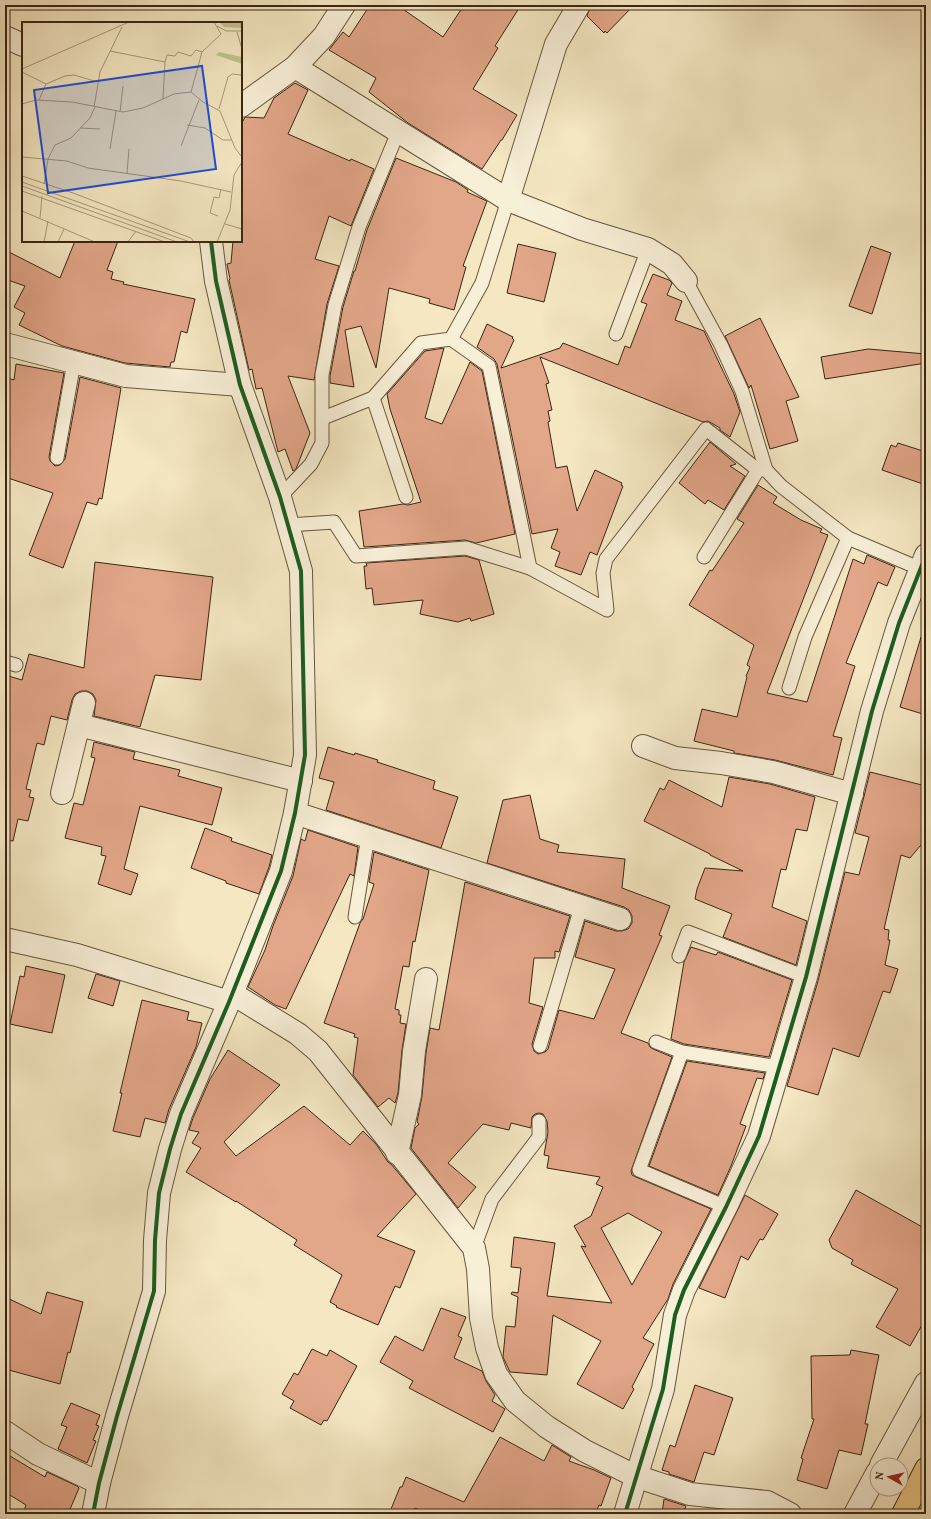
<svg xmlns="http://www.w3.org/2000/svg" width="931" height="1519" font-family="Vollkorn,serif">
	<rect width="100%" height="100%" fill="#f4e7c2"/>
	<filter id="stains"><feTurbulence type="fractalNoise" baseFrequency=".005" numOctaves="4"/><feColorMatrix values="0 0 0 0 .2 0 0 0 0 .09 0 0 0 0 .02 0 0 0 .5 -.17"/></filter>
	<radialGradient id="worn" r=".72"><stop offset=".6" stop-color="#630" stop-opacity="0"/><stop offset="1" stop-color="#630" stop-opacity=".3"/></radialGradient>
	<g fill="#e2a689" stroke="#3b2511" fill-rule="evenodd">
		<polygon points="370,5 397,5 443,37 464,5 521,5 495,46 498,48 473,89 517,115 502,140 501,140 482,169 408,123 369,92 376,78 329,50 343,32 349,37"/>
		<polygon points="591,5 634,5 607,33 605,31 604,33 587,16"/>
		<polygon points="295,83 308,90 288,134 350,161 351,159 374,169 351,226 329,216 315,259 339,266 327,304 314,380 288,376 310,433 296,469 293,471 285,449 278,452 262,388 256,389 252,369 249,370 229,280 230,279 227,264 231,263 233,241 241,241 241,120 243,121 245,117 264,118 274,98"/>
		<polygon points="396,158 456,182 468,190 467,192 487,201 463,266 466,267 454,310 429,303 430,299 389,288 376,368 361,326 345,330 354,387 330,383 330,376 343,307 354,271 355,271 367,230"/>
		<polygon points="75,241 118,241 107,270 113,272 111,279 124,282 123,284 195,299 187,333 181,331 174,362 171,362 170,367 125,363 62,346 19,325 25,313 14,307 25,286 5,279 5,250 60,278"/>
		<polygon points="518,244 556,253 544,302 507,293"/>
		<polygon points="871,246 891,253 872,314 849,306"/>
		<polygon points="653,274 669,280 672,283 667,295 682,301 675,320 704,331 734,394 740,412 730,437 720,430 720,428 708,421 703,422 540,357 549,383 546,384 552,410 548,411 550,421 548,422 556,468 567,466 577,511 595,470 622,483 621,485 623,486 597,555 590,552 581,575 555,566 560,552 551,548 558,529 532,534 497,364 494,359 477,347 487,324 513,337 512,338 514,340 501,368 560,348 563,343 618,365 625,346 630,348 647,304 641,302"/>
		<polygon points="760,318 799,397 786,401 798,441 770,449 751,385 749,388 725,336"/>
		<polygon points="444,348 425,418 442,424 470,362 482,371 515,534 476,543 465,540 364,547 359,511 403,504 408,505 421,502 390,409 387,394 425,351"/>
		<polygon points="868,349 926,354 926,363 825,379 821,357"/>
		<polygon points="16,364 64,373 49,457 50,461 55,466 60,465 65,459 80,377 121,388 102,499 99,498 97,505 87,502 63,568 29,555 53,493 5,477 5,377 14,380"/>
		<polygon points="710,442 736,464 730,466 745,476 724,510 708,500 705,504 679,483"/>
		<polygon points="898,443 926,452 926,485 882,470 891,445 896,447"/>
		<polygon points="758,485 777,497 773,503 801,520 822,529 820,532 828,535 767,693 807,702 853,559 864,564 867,555 895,567 887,586 878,582 846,663 855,666 833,736 842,738 833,775 775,760 734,753 734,751 694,741 702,709 737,717 747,677 746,676 750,667 747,665 754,645 689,605 710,570 712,571 744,523 737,519"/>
		<polygon points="465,556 479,560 494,614 471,621 470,618 458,622 420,614 423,600 374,605 372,588 366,589 364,566 367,566 366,563"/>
		<polygon points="95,562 213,577 201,680 155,675 140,727 94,716 96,700 93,694 87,691 81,691 75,694 72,700 67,720 51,716 44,745 37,743 26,789 31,790 29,797 34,798 28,821 18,819 13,841 5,840 5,675 22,680 29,654 84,668"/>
		<polygon points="921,637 926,638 926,715 900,707"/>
		<polygon points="94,742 135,752 133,759 180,770 178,776 222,788 212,825 140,806 124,869 138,874 131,895 98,884 106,856 101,855 102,847 65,838 74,803 83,805 95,758 91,757"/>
		<polygon points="328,747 354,755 355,753 378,760 377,762 435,781 433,789 458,797 441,848 326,810 334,782 319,778"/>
		<polygon points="870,772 926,786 926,839 910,858 901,855 884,929 889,930 888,940 890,940 885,965 898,969 890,993 883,991 859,1057 833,1048 818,1095 787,1086 818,981 845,872 859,875 869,837 855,833"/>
		<polygon points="729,777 770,784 815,797 807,831 796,829 786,870 781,869 772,907 807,921 796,965 723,937 732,914 695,899 697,889 705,868 743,871 710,855 710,854 644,821 660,788 664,790 669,780 722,807"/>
		<path d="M 530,795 L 540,839 L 559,845 L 557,852 L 625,859 L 622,888 L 670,906 L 659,935 L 662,936 L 621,1033 L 648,1043 L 650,1047 L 653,1049 L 672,1057 L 631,1171 L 632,1175 L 636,1177 L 711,1209 L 673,1284 L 668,1299 L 643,1338 L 654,1344 L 632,1387 L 634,1389 L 623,1409 L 577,1384 L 601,1341 L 553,1315 L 547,1375 L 510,1372 L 503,1357 L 506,1326 L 515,1327 L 518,1297 L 511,1294 L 512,1292 L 518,1293 L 521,1268 L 511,1267 L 514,1237 L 555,1243 L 547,1296 L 612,1303 L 581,1246 L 586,1247 L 574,1226 L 591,1216 L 603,1187 L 596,1184 L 600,1177 L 547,1168 L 549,1156 L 544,1155 L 548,1132 L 547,1121 L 543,1114 L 539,1113 L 535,1114 L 532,1117 L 531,1128 L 511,1123 L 509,1130 L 483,1124 L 448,1163 L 476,1187 L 458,1208 L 411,1148 L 415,1128 L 419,1124 L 417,1122 L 422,1096 L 426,1053 L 430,1028 L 439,1030 L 465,882 L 570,916 L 559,952 L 555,951 L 555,958 L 534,958 L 529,1003 L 543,1007 L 532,1044 L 534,1051 L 538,1054 L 545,1052 L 548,1049 L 559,1010 L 594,1019 L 615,969 L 575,957 L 585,921 L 616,931 L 622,931 L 628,929 L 632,923 L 632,916 L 629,910 L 624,907 L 487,863 L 503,800 ZM 628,1213 L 662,1232 L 632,1285 L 601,1228 Z"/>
		<polygon points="205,828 232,838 231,841 272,855 269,867 259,894 226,883 226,881 191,868"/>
		<polygon points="308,830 358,847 354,876 350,874 286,1009 275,1005 248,987 265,950 273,926 293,876 301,839 305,841"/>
		<polygon points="374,852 429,870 415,942 413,941 409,967 403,966 395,1009 399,1010 399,1015 401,1015 400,1023 406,1024 402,1050 398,1093 395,1103 389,1098 378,1107 353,1075 358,1038 354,1037 355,1034 324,1023 360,923 363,919 374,884 369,882"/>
		<polygon points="691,947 716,955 718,952 792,980 769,1057 684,1044 671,1039 684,962"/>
		<polygon points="26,966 65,975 52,1033 10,1024 20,976 24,977"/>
		<polygon points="96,974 120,981 113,1006 88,998"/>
		<polygon points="142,1000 189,1012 187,1020 202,1023 196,1047 169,1109 165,1123 145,1118 140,1137 113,1131 122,1093 120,1093"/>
		<polygon points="228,1050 280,1085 224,1142 236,1156 304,1106 350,1145 363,1131 376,1144 388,1162 391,1164 416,1194 377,1236 415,1251 400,1288 395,1286 378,1325 336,1307 337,1306 330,1302 342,1275 294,1245 297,1240 236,1201 236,1202 186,1172 201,1148 192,1143 199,1132 189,1130 193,1118 210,1079"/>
		<polygon points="687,1061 765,1073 763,1079 757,1078 740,1124 746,1126 731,1166 718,1195 649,1166"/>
		<polygon points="856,1190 926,1229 926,1318 910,1346 876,1327 898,1289 851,1264 853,1260 832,1248 829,1240"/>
		<polygon points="745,1195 778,1214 763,1240 760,1239 748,1260 741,1256 725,1298 699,1288"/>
		<polygon points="47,1292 83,1302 70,1353 68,1352 60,1384 5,1369 5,1297 41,1314"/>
		<polygon points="441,1308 466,1317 458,1336 462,1338 454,1358 482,1371 486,1381 495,1395 492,1401 505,1409 493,1432 409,1388 413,1381 380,1362 395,1336 423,1351"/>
		<polygon points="312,1349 327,1356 330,1350 357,1366 327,1421 324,1420 321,1425 290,1408 294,1401 282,1394 294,1373 298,1375"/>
		<polygon points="851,1350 879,1355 865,1424 868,1424 861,1455 839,1450 827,1489 797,1480 803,1459 801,1458 814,1419 812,1419 811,1356 850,1355"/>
		<polygon points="695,1385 733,1398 714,1455 704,1452 694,1482 669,1474 669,1472 662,1470 670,1445 675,1447"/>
		<polygon points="71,1403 100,1415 96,1425 99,1426 93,1440 96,1441 87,1463 58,1449 67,1427 61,1425"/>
		<polygon points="500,1437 544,1461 552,1445 571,1457 569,1461 594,1470 611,1478 601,1506 599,1505 595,1514 428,1514 415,1508 413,1514 389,1514 400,1487 402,1487 406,1477 464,1502"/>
		<polygon points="5,1453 45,1477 47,1472 77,1486 79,1488 68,1514 23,1514 26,1505 5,1492"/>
		<polygon points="664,1499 686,1506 683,1514 662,1514"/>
	</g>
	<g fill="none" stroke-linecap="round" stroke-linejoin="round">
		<g stroke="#69563d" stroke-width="15">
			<g id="service">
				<polyline points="686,281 721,345 742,391 766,470 781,486 848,538 921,569"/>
				<polyline points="616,334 648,249"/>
				<polyline points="451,339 489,366 530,568"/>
				<polyline points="373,398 406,497"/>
				<polyline points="323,418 373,398 421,343 451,339 482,283 508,200"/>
				<polyline points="57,458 74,362"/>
				<polyline points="280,497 311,464 322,443 322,375 335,305 359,227 398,132"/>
				<polyline points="288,525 334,522 356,556 466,548 530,568 607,610 603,573 606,559 706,429 758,470"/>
				<polyline points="704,557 758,470 766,470"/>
				<polyline points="5,662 16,665"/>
				<polyline points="789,688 805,637 848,538"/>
				<polyline points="355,917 368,836"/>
				<polyline points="679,956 688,932 806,977"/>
				<polyline points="656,1042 682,1052 780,1067"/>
				<polyline points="540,1046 581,907"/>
				<polyline points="682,1052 639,1170 726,1207"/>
				<polyline points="474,1248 492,1199 539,1137 539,1121"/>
			</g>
		</g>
		<g stroke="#69563d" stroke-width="24">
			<g id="minor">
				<polyline points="5,37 23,45"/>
				<polyline points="295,67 508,200 582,229 648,249 672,264 686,281"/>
				<polyline points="241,106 295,67 324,36 344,5"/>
				<polyline points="508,200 556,44 579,5"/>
				<polyline points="5,344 126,376 240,385"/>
				<polyline points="79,725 301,781"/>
				<polyline points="643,746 675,758 721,763 773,772 852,794"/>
				<polyline points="62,793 84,703"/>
				<polyline points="295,813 620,919"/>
				<polyline points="5,939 77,955 229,1002"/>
				<polyline points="233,994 298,1034 318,1051 474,1248 478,1269 481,1318 487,1348 496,1374 515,1401 547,1427 585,1451 635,1476 690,1494 767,1502 790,1514"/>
				<polyline points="397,1153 410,1095 414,1051 426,979"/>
				<polyline points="5,1432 38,1454 99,1483"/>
				<polyline points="93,1514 99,1483 117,1416 154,1291 155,1240 159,1193 170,1149 181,1114 229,1002 281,871 295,813 305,755 301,571 280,497 240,385 216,281 211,241"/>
				<polyline points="625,1514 663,1389 675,1315 684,1290 726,1207 759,1136 806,977 872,711 899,623 926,555"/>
			</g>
		</g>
		<g stroke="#69563d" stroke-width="24">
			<g id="tertiary">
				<polyline points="881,1465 926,1383"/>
				<polyline points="855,1514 877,1473"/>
			</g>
		</g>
		<g stroke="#3b2511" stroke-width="24">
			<polyline id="motorway" points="903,1514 926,1469"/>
		</g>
		<use href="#service" stroke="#f8efd7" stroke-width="13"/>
		<use href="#minor" stroke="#f8efd7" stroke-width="22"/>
		<use href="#tertiary" stroke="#f8efd7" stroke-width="22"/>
		<use href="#motorway" stroke="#eac481" stroke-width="22"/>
		<g stroke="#f8efd7" stroke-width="6">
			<g id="cycleway">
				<polyline points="93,1514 99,1483 117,1416 154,1291 155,1240 159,1193 170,1149 181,1114 229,1002 281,871 295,813 305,755 301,571 280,497 240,385 216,281 211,241"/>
				<polyline points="625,1514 663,1389 675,1315 684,1290 726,1207 759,1136 806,977 872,711 899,623 926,555"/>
			</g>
		</g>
		<use href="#cycleway" stroke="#1b5e20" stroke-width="4"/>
	</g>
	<g transform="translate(22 22)">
		<rect width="220" height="220" fill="#f4e7c2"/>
		<path d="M 197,0 L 220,0 L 220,6 L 202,5 ZM 197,30 L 220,35 L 220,42 L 194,33 Z" fill="#c1c48f"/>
		<path fill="none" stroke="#aa997b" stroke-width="1" d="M 195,4 L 204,9 L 220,9M 215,10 L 220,27M 88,29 L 143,40 L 145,33 L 153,34 L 156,30 L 169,34 L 174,28 L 180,30M 0,47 L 107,0M 0,50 L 24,62M 169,70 L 180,30 L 199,12 L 192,0M 141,77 L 143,40M 17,78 L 24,62 L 43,54 L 52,53 L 76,60M 0,82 L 14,78 L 50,80 L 101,90 L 121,86 L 152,72 L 169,70 L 181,80 L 198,89 L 213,126 L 220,135M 72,85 L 78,50 L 100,5M 197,87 L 206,55 L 210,52 L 219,53M 98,90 L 101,64M 165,103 L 183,106 L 201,118 L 210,118M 58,106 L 78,107M 159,124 L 177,78M 88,127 L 94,89M 0,135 L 45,139 L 66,146 L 159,159 L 209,170M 105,151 L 107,127M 0,154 L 51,171 L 169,216 L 172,220M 0,160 L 168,220M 22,162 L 26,137 L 33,123 L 49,116 L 68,96 L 73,85M 0,164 L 155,220M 0,169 L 143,220M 0,189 L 73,220M 196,194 L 188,191 L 192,175 L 197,176 L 199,167M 18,196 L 20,174M 203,202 L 220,207M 22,220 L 26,199M 36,220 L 42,207M 106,220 L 114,209M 195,220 L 208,188 L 212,153 L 220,140"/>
		<path fill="#1d4ed8" fill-opacity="0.15" stroke="#1d4ed8" stroke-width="2" d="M 180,44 L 194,147 L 26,171 L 12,68 Z"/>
		<rect width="220" height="220" fill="none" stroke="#3b2511" stroke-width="2"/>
	</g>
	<rect width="931" height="1519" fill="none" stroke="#f4e7c2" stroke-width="20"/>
	<rect x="6" y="6" width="919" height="1507" fill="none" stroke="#3b2511" stroke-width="2"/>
	<rect x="10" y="10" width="911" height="1499" fill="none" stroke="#3b2511"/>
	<g transform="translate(889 1477) rotate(278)"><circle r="19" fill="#f8efd7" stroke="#ac9e88"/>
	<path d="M0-3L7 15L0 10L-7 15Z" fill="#8f2418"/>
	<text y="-6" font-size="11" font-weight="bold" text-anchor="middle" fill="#3b2511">N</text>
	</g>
	<rect width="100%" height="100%" filter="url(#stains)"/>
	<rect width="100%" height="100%" fill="url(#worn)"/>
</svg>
